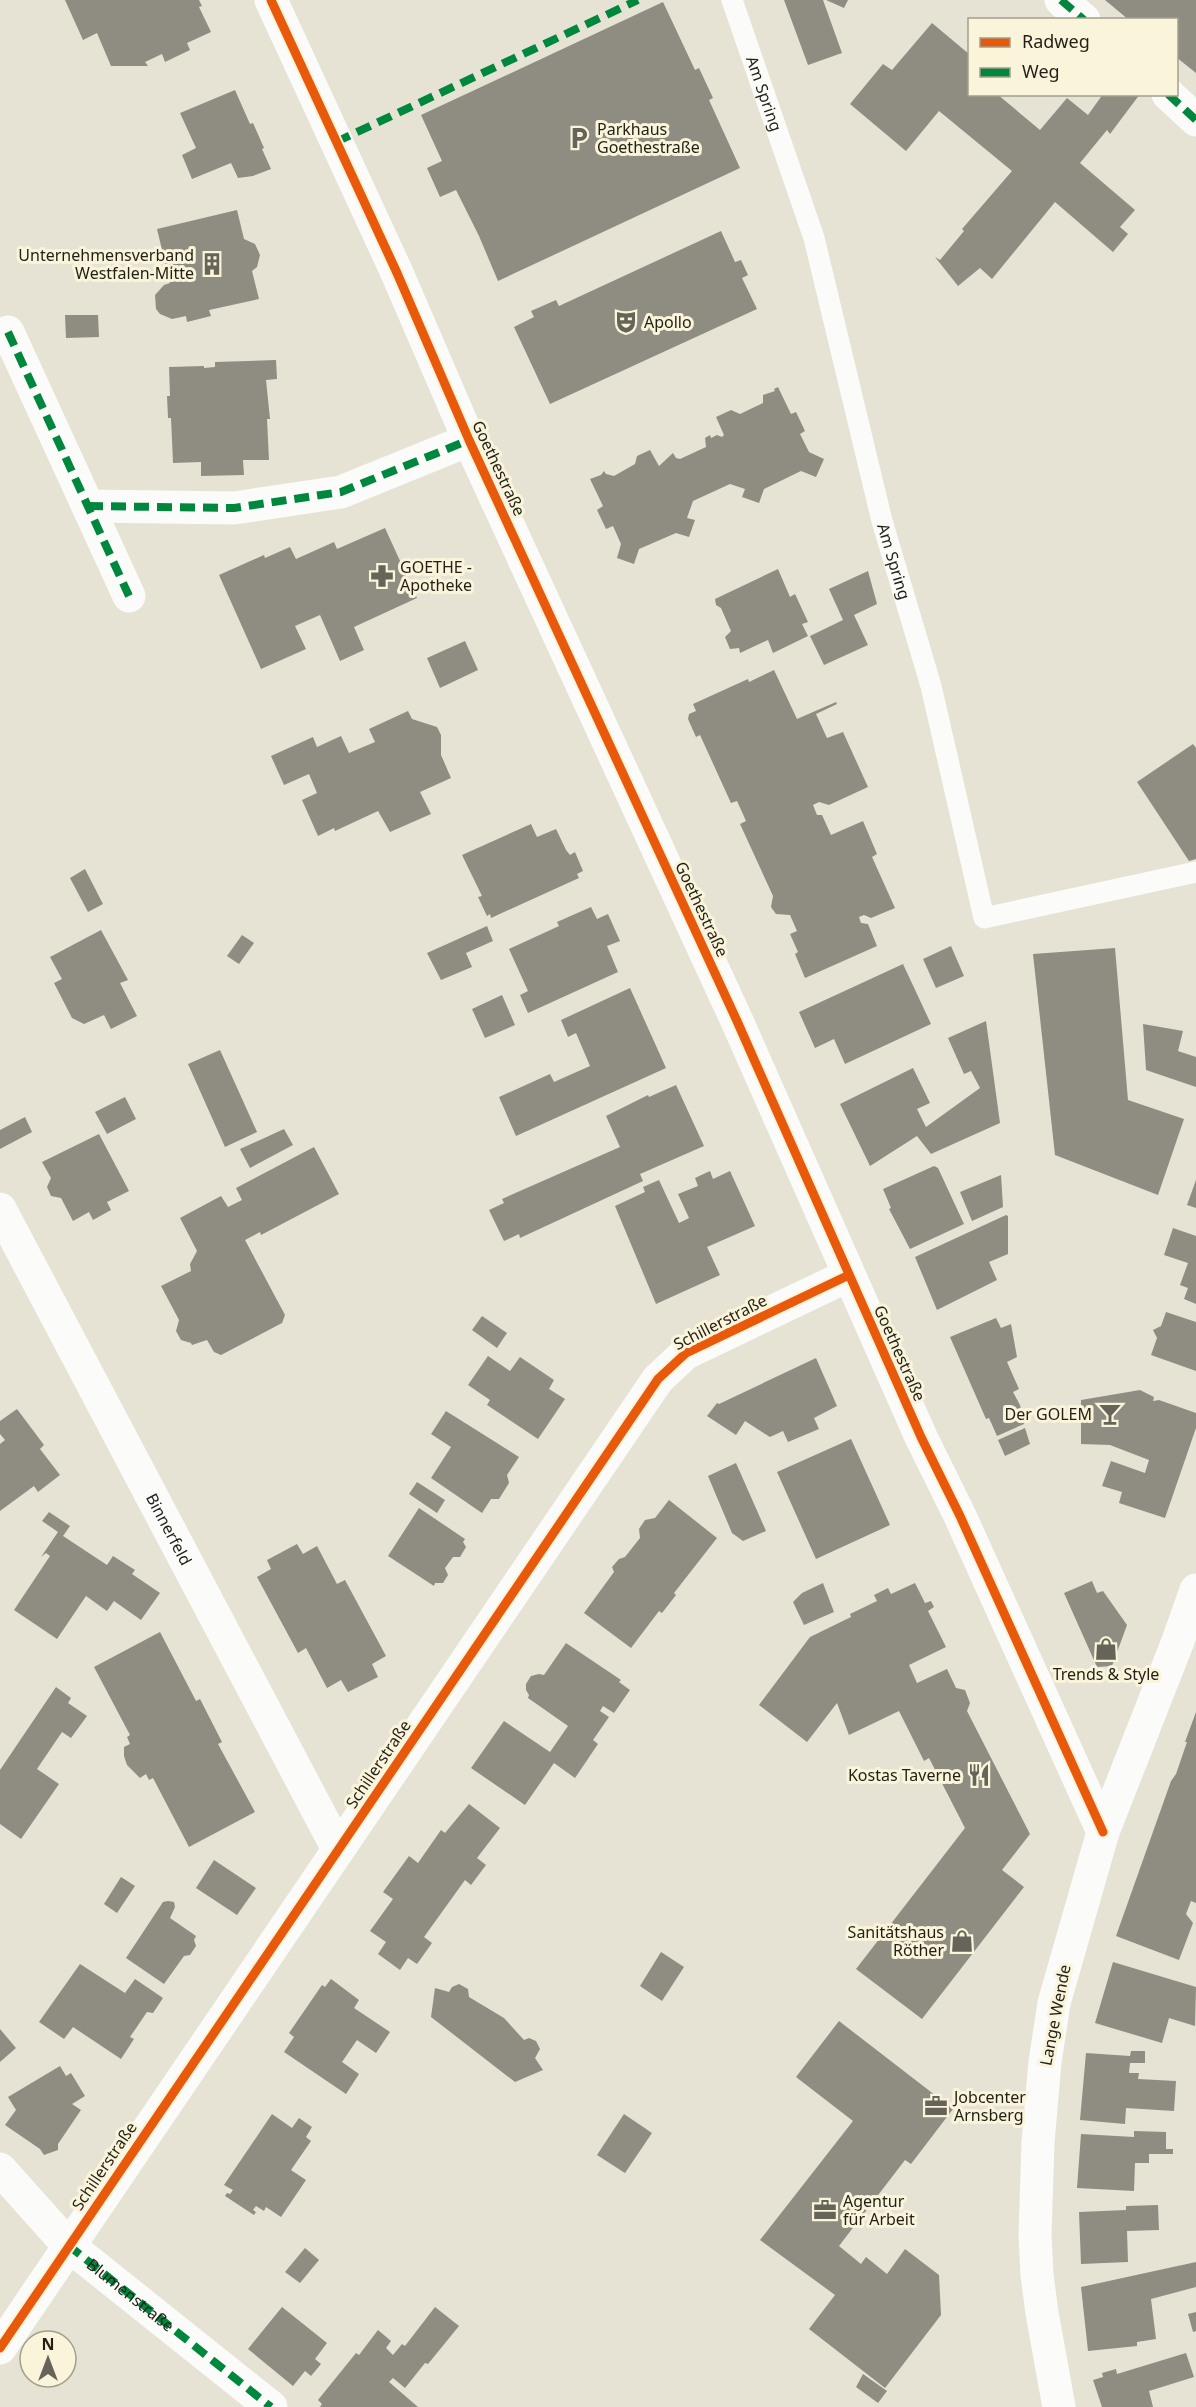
<svg xmlns="http://www.w3.org/2000/svg" width="1196" height="2407" font-family="'Noto Sans',sans-serif">
	<rect width="100%" height="100%" fill="#e6e3d5"/>
	<g fill="#8f8c81">
		<polygon points="65,0 199,0 202,6 199,7 211,32 187,43 190,50 165,62 162,54 145,62 148,66 111,66 97,33 83,40"/>
		<polygon points="784,0 823,0 842,53 808,65"/>
		<polygon points="826,0 848,0 844,8"/>
		<polygon points="1105,0 1196,0 1196,73 1176,57 1176,20 1129,20"/>
		<polygon points="663,2 695,70 699,68 713,98 709,100 740,168 498,281 479,236 456,190 440,197 427,168 442,161 421,115"/>
		<polygon points="932,23 969,54 969,94 997,94 1040,130 1067,98 1088,115 1103,94 1140,94 1110,134 1107,130 1080,163 1135,210 1120,227 1128,234 1113,252 1055,202 992,279 980,268 958,286 935,257 940,260 964,231 962,229 1012,171 939,111 906,151 850,104 883,64 892,70"/>
		<polygon points="235,90 250,124 253,123 264,148 262,149 271,169 253,176 238,178 231,163 192,179 182,155 196,148 180,113"/>
		<polygon points="237,210 244,239 255,244 260,255 257,267 252,271 259,299 209,310 211,316 187,322 186,316 172,319 160,314 156,309 155,295 164,285 170,283 157,229"/>
		<polygon points="721,231 735,262 741,260 748,275 742,278 757,309 550,404 514,327 534,317 531,311 556,300 559,306"/>
		<polygon points="65,315 98,315 99,337 66,338"/>
		<polygon points="276,360 277,379 266,380 270,419 267,419 269,460 243,460 244,475 201,476 201,462 173,463 171,418 168,418 167,396 170,396 169,367 204,366 204,368 215,367 215,362"/>
		<polygon points="778,387 791,414 796,412 805,431 800,434 809,452 824,459 816,477 801,471 764,489 759,503 742,497 745,489 730,484 693,501 687,518 695,520 689,537 676,533 639,549 634,564 617,558 621,544 613,526 606,529 597,510 603,506 590,479 601,475 604,471 606,474 614,476 635,464 637,456 650,450 659,466 673,453 676,458 680,459 706,447 705,438 710,435 711,438 717,435 722,437 724,435 716,417 731,410 740,414 763,403 763,395 775,391 774,389"/>
		<polygon points="385,528 417,598 354,627 364,650 340,661 320,615 295,626 306,649 261,669 219,575 264,555 265,558 290,547 296,559 334,542 337,549"/>
		<polygon points="778,569 790,597 795,594 808,622 802,624 808,636 773,653 768,640 740,653 739,648 730,649 725,637 731,631 721,608 716,605 715,599"/>
		<polygon points="868,571 877,604 854,615 868,645 824,665 810,636 843,620 829,589"/>
		<polygon points="465,641 478,670 440,688 427,658"/>
		<polygon points="774,670 797,719 836,702 837,704 816,714 827,738 843,732 868,787 829,805 819,802 813,805 817,815 822,815 831,835 863,821 877,854 872,857 895,908 871,918 864,915 859,917 861,923 868,924 877,946 805,978 795,954 798,952 790,934 797,931 790,915 776,914 771,907 773,896 740,824 746,821 742,812 737,801 731,803 700,735 696,737 688,719 689,714 696,711 693,704 748,679 749,682"/>
		<polygon points="408,711 412,719 437,727 441,735 441,755 451,778 420,792 431,814 390,832 378,811 335,831 334,828 318,836 302,800 317,793 309,774 284,785 271,756 313,737 317,747 341,736 349,753 375,742 369,729"/>
		<polygon points="1193,744 1196,748 1196,859 1189,861 1137,782"/>
		<polygon points="531,824 537,837 556,829 566,850 570,855 575,852 583,871 577,874 579,878 491,918 490,914 487,916 478,897 482,896 462,855"/>
		<polygon points="85,869 103,904 88,912 70,878"/>
		<polygon points="591,907 597,919 608,914 620,941 607,946 618,972 528,1013 520,995 528,991 509,949 559,926 557,922"/>
		<polygon points="487,926 493,941 466,953 472,967 441,980 427,953"/>
		<polygon points="101,930 128,980 120,983 137,1016 111,1029 104,1015 84,1024 72,1018 54,983 62,979 50,957"/>
		<polygon points="242,935 254,943 239,964 227,956"/>
		<polygon points="951,946 964,976 936,988 923,959"/>
		<polygon points="1115,948 1128,1100 1184,1119 1158,1195 1055,1155 1033,954"/>
		<polygon points="903,964 931,1024 845,1064 834,1039 815,1048 799,1012"/>
		<polygon points="630,988 666,1068 516,1136 499,1097 550,1074 554,1082 590,1066 576,1033 568,1037 561,1020"/>
		<polygon points="502,995 515,1025 485,1038 472,1009"/>
		<polygon points="986,1021 1000,1123 931,1154 917,1136 870,1166 840,1104 913,1068 930,1103 917,1109 926,1127 980,1088 971,1071 964,1074 948,1038"/>
		<polygon points="1143,1024 1183,1031 1178,1051 1196,1057 1196,1087 1146,1070"/>
		<polygon points="220,1050 257,1132 225,1147 188,1064"/>
		<polygon points="676,1085 704,1146 640,1174 643,1181 520,1238 519,1234 504,1241 489,1210 504,1203 502,1199 620,1147 606,1116 648,1095 649,1097"/>
		<polygon points="125,1097 136,1119 107,1134 95,1112"/>
		<polygon points="25,1117 32,1132 0,1149 0,1130"/>
		<polygon points="284,1129 293,1145 250,1168 240,1149"/>
		<polygon points="99,1134 129,1191 107,1202 111,1210 93,1220 89,1212 73,1221 61,1198 51,1196 47,1187 51,1178 42,1162"/>
		<polygon points="314,1147 339,1194 261,1235 260,1232 245,1240 285,1315 282,1323 221,1355 214,1352 207,1340 192,1345 191,1343 181,1340 176,1331 179,1320 161,1286 191,1271 190,1264 197,1251 180,1218 221,1196 228,1207 242,1200 236,1188"/>
		<polygon points="934,1166 938,1168 964,1224 910,1249 889,1209 891,1208 883,1189"/>
		<polygon points="710,1171 713,1179 730,1171 755,1226 707,1247 720,1275 656,1304 615,1206 645,1192 643,1187 659,1180 679,1223 689,1218 678,1194 698,1186 695,1178"/>
		<polygon points="1001,1175 1003,1207 972,1221 960,1192"/>
		<polygon points="1196,1180 1196,1208 1187,1205"/>
		<polygon points="1006,1215 1008,1216 1008,1254 989,1262 997,1280 937,1310 915,1257"/>
		<polygon points="1173,1228 1196,1236 1196,1304 1184,1299 1188,1288 1180,1285 1188,1263 1164,1255"/>
		<polygon points="1166,1312 1196,1322 1196,1371 1151,1355 1157,1338 1153,1330 1161,1326"/>
		<polygon points="482,1316 507,1333 497,1348 472,1330"/>
		<polygon points="996,1318 1001,1328 1011,1324 1017,1357 1007,1362 1019,1389 1013,1392 1020,1405 1024,1424 997,1436 989,1418 986,1419 950,1337"/>
		<polygon points="488,1356 510,1371 520,1357 554,1380 549,1389 565,1399 538,1439 487,1405 490,1400 468,1385"/>
		<polygon points="816,1358 837,1406 814,1418 819,1429 788,1442 783,1431 770,1437 745,1421 736,1435 707,1416 717,1403 719,1404"/>
		<polygon points="1140,1390 1154,1397 1153,1401 1159,1400 1196,1413 1196,1428 1165,1518 1119,1503 1122,1492 1102,1486 1111,1461 1145,1473 1149,1460 1110,1445 1081,1444 1081,1400"/>
		<polygon points="17,1409 44,1445 40,1449 60,1475 38,1492 34,1486 0,1511 0,1444 5,1440 0,1434 0,1421"/>
		<polygon points="446,1411 519,1457 507,1475 509,1483 499,1499 491,1499 482,1513 431,1478 451,1447 431,1434"/>
		<polygon points="1025,1428 1030,1444 1005,1456 998,1440"/>
		<polygon points="851,1439 890,1525 816,1559 777,1472"/>
		<polygon points="736,1463 766,1531 743,1541 732,1533 708,1476"/>
		<polygon points="417,1482 445,1500 437,1513 409,1494"/>
		<polygon points="669,1500 717,1538 674,1593 676,1595 662,1613 659,1611 631,1648 584,1613 614,1572 612,1567 619,1559 625,1557 640,1538 639,1529 645,1520 655,1518"/>
		<polygon points="419,1508 465,1539 463,1542 466,1547 460,1557 453,1557 445,1568 448,1575 443,1583 435,1583 434,1586 388,1556"/>
		<polygon points="49,1512 70,1526 63,1536 107,1565 113,1556 135,1570 132,1574 160,1593 141,1620 114,1601 107,1611 86,1596 57,1639 14,1610 50,1556 46,1553 41,1557 58,1532 42,1521"/>
		<polygon points="297,1544 303,1554 317,1546 337,1584 345,1580 386,1656 372,1664 378,1677 348,1692 341,1680 327,1688 306,1648 298,1653 257,1577 271,1569 267,1560"/>
		<polygon points="1092,1581 1097,1593 1103,1591 1127,1625 1112,1666 1097,1667 1064,1593"/>
		<polygon points="823,1583 834,1612 804,1625 793,1602 802,1593"/>
		<polygon points="915,1583 925,1603 931,1601 934,1607 928,1611 946,1647 909,1665 917,1683 947,1669 956,1688 965,1690 970,1703 967,1711 1030,1834 1002,1870 1024,1887 922,2019 856,1969 965,1828 929,1758 924,1761 899,1711 849,1735 837,1703 807,1742 759,1705 810,1637 851,1617 850,1614 877,1601 874,1595 888,1588 891,1594"/>
		<polygon points="160,1632 196,1701 200,1699 222,1742 218,1744 255,1812 189,1847 153,1778 149,1780 146,1774 140,1778 127,1765 124,1756 124,1747 130,1744 127,1737 130,1735 94,1667"/>
		<polygon points="566,1643 621,1680 619,1682 630,1690 614,1713 603,1706 600,1711 609,1717 593,1740 598,1744 575,1778 554,1763 525,1805 471,1768 504,1721 550,1752 568,1726 528,1698 529,1695 526,1690 526,1684 531,1676 539,1674 544,1675"/>
		<polygon points="56,1687 71,1698 68,1703 87,1716 71,1738 62,1732 37,1769 59,1784 21,1839 0,1824 0,1770"/>
		<polygon points="1196,1712 1196,1903 1191,1901 1186,1914 1193,1923 1179,1960 1116,1936 1171,1781 1176,1774 1187,1742 1185,1742"/>
		<polygon points="469,1804 500,1828 477,1858 486,1865 471,1885 465,1880 424,1937 432,1943 417,1964 408,1958 400,1970 378,1954 386,1942 370,1931 393,1899 383,1892 409,1856 418,1863 441,1830 445,1833"/>
		<polygon points="214,1860 256,1888 237,1915 196,1888"/>
		<polygon points="121,1877 135,1886 117,1913 104,1904"/>
		<polygon points="168,1901 174,1902 175,1907 170,1918 196,1936 194,1940 196,1946 190,1955 184,1956 164,1984 126,1958 163,1902"/>
		<polygon points="661,1952 684,1967 662,2001 640,1986"/>
		<polygon points="1113,1962 1196,1987 1195,2026 1169,2018 1162,2043 1095,2023"/>
		<polygon points="80,1964 125,1993 135,1979 163,1998 153,2013 147,2012 130,2037 134,2039 121,2059 73,2027 64,2039 39,2022"/>
		<polygon points="331,1979 359,2000 354,2008 390,2032 376,2053 357,2040 342,2062 359,2074 346,2094 284,2052 294,2037 289,2033 322,1985 325,1987"/>
		<polygon points="459,1984 468,1989 469,1997 504,2018 524,2040 529,2038 536,2041 540,2049 535,2058 543,2070 515,2082 431,2017 435,1988 449,1992 452,1987"/>
		<polygon points="839,2021 953,2109 911,2164 905,2160 839,2246 861,2264 866,2257 887,2274 905,2249 939,2275 941,2315 885,2388 809,2329 835,2295 760,2240 853,2121 796,2077"/>
		<polygon points="0,2029 16,2048 0,2062"/>
		<polygon points="1131,2051 1145,2051 1145,2063 1130,2063 1129,2073 1139,2073 1138,2079 1176,2081 1174,2111 1126,2108 1125,2124 1080,2120 1086,2053 1130,2056"/>
		<polygon points="60,2066 66,2076 71,2073 85,2096 72,2104 81,2110 58,2144 58,2150 44,2155 40,2149 5,2125 16,2110 8,2097"/>
		<polygon points="272,2114 292,2128 299,2118 312,2127 306,2137 311,2141 291,2170 306,2180 281,2217 266,2207 264,2211 256,2206 253,2210 256,2212 254,2215 225,2196 227,2193 230,2194 233,2190 224,2185"/>
		<polygon points="624,2114 652,2133 625,2173 597,2155"/>
		<polygon points="1134,2131 1166,2132 1166,2149 1173,2149 1173,2154 1149,2154 1149,2163 1135,2163 1134,2191 1077,2188 1081,2134 1134,2137"/>
		<polygon points="1158,2205 1159,2230 1127,2231 1128,2262 1081,2264 1079,2212 1126,2210 1126,2206"/>
		<polygon points="305,2248 319,2260 300,2283 285,2272"/>
		<polygon points="1196,2262 1196,2287 1151,2299 1156,2339 1137,2342 1137,2346 1088,2351 1081,2287"/>
		<polygon points="282,2307 327,2343 315,2359 321,2364 311,2376 305,2371 293,2386 248,2349"/>
		<polygon points="435,2307 459,2326 428,2364 425,2363 405,2388 393,2378 389,2382 418,2407 320,2407 322,2404 318,2400 356,2353 359,2355 378,2330 391,2341 386,2348 393,2355 402,2344 405,2346"/>
		<polygon points="1196,2312 1196,2331 1193,2332 1188,2314"/>
		<polygon points="1186,2353 1194,2377 1149,2391 1153,2407 1102,2407 1093,2380 1103,2377 1102,2373 1116,2369 1117,2374"/>
		<polygon points="863,2374 887,2391 878,2403 856,2387"/>
	</g>
	<g fill="none" stroke-linecap="round" stroke-linejoin="round">
		<path stroke="#fbfbf9" stroke-width="21" id="s1" d="M 732,0 L 814,238 L 882,521 L 931,686 L 984,918 L 1196,872"/>
		<g stroke="#fbfbf9" stroke-width="33">
			<polyline points="1061,0 1084,20"/>
			<polyline points="1168,94 1196,120"/>
			<polyline points="8,332 129,596"/>
			<polyline points="88,506 234,508 341,492 469,440"/>
			<path id="s2" d="M 0,1209 L 338,1849"/>
			<polyline points="1103,1832 1178,1641 1196,1590"/>
			<path id="s3" d="M 0,2169 L 68,2245 L 271,2407"/>
			<polyline points="0,2348 658,1379 686,1353 849,1275"/>
		</g>
		<polyline stroke="#fbfbf9" stroke-width="33" points="271,0 397,273 469,440 737,1021 921,1437 960,1516 1103,1832 1054,2003 1045,2062 1038,2142 1035,2235 1037,2275 1042,2313 1059,2407"/>
		<g stroke="#00873e" stroke-width="8" stroke-dasharray="15 8" stroke-linecap="butt">
			<polyline points="1061,0 1084,20"/>
			<polyline points="1168,94 1196,120"/>
			<polyline points="336,142 638,0"/>
			<polyline points="8,332 129,596"/>
			<polyline points="88,506 234,508 341,492 469,440"/>
			<polyline points="68,2245 271,2407"/>
		</g>
		<g stroke="#faf4db" stroke-width="13">
			<g id="cycleway">
				<polyline points="271,0 397,273 469,440 737,1021 921,1437 960,1516 1103,1832"/>
				<polyline points="0,2348 658,1379 686,1353 849,1275"/>
			</g>
		</g>
		<use href="#cycleway" stroke="#e8590c" stroke-width="9"/>
	</g>
	<defs>
		<g id="parking-bare" transform="scale(1.8)"><path d="M-3.5-5.5H1a3.5 3.5 0 0 1 0 7H-1V5.5H-3.5ZM-1-3.4V-.6H.8a1.4 1.4 0 0 0 0-2.8Z" fill="#666459" stroke="#faf4db" stroke-width="2.5" paint-order="stroke"/></g>
		<g id="building-bare" transform="scale(1.8)"><path d="M-4-6H4V6H1V3H-1V6H-4ZM-2.5-4.3h1.7v1.8h-1.7ZM.8-4.3h1.7v1.8H.8ZM-2.5-1h1.7V.8h-1.7ZM.8-1h1.7V.8H.8Z" fill="#666459" stroke="#faf4db" stroke-width="2.5" paint-order="stroke"/></g>
		<g id="theatre-bare" transform="scale(1.8)"><path d="M-5-5.5Q0-4 5-5.5V0Q5 5 0 6Q-5 5-5 0ZM-3.3-2.5H-1v1.5H-3.3ZM1-2.5H3.3v1.5H1ZM-2.8 1Q0 5.5 2.8 1Z" fill="#666459" stroke="#faf4db" stroke-width="2.5" paint-order="stroke"/></g>
		<g id="pharmacy-bare" transform="scale(1.8)"><path d="M-2-6h4v4h4v4h-4v4h-4v-4h-4v-4h4Z" fill="#666459" stroke="#faf4db" stroke-width="2.5" paint-order="stroke"/></g>
		<g id="bar-bare" transform="scale(1.8)"><path d="M-6-5H6L.8 .8V4.5H3.5V6h-7V4.5H-.8V.8Z" fill="#666459" stroke="#faf4db" stroke-width="2.5" paint-order="stroke"/></g>
		<g id="shop-bare" transform="scale(1.8)"><path d="M-5-2.5h2.3a2.7 3.5 0 0 1 5.4 0H5L5.5 6h-11ZM-1.5-2.5h3a1.5 2.3 0 0 0-3 0Z" fill="#666459" stroke="#faf4db" stroke-width="2.5" paint-order="stroke"/></g>
		<g id="restaurant-bare" transform="scale(1.8)"><path d="M-5-6h1v4h1v-4h1v4h1v-4h1v5L-1.5 .5V6h-2V.5L-5-1ZM5-6V6H3V1.5H1.5Q1.5-4 5-6Z" fill="#666459" stroke="#faf4db" stroke-width="2.5" paint-order="stroke"/></g>
		<g id="office-bare" transform="scale(1.8)"><path d="M-6-3h4V-5.5h4V-3h4V5H-6ZM-1-4.5V-3h2v-1.5ZM-6 0V1H6V0Z" fill="#666459" stroke="#faf4db" stroke-width="2.5" paint-order="stroke"/></g>
	</defs>
	<g fill-rule="evenodd">
		<use href="#parking-bare" x="579" y="138"/>
		<use href="#building-bare" x="212" y="264"/>
		<use href="#theatre-bare" x="626" y="322"/>
		<use href="#pharmacy-bare" x="382" y="576"/>
		<use href="#bar-bare" x="1110" y="1414"/>
		<use href="#shop-bare" x="1106" y="1649"/>
		<use href="#restaurant-bare" x="979" y="1775"/>
		<use href="#shop-bare" x="962" y="1941"/>
		<use href="#office-bare" x="936" y="2106"/>
		<use href="#office-bare" x="825" y="2210"/>
	</g>
	<g text-anchor="middle" stroke-width="6" stroke-linejoin="round" paint-order="stroke">
		<g font-size="16" fill="#211f16" stroke="#faf4db">
			<text dy="6" stroke="none"><textPath href="#s1" startOffset="99">Am Spring</textPath></text>
			<text transform="translate(499 468) rotate(65)" y="6">Goethestraße</text>
			<text dy="6" stroke="none"><textPath href="#s1" startOffset="585">Am Spring</textPath></text>
			<text transform="translate(702 909) rotate(65)" y="6">Goethestraße</text>
			<text transform="translate(720 1322) rotate(-27)" y="6">Schillerstraße</text>
			<text transform="translate(900 1353) rotate(66)" y="6">Goethestraße</text>
			<text dy="6" stroke="none"><textPath href="#s2" startOffset="362">Binnerfeld</textPath></text>
			<text transform="translate(378 1764) rotate(-56)" y="6">Schillerstraße</text>
			<text transform="translate(1055 2015) rotate(-79)" y="6">Lange Wende</text>
			<text transform="translate(104 2166) rotate(-56)" y="6">Schillerstraße</text>
			<text dy="6" stroke="none"><textPath href="#s3" startOffset="182">Blumenstraße</textPath></text>
		</g>
		<g font-size="16" fill="#211f16" stroke="#faf4db" text-anchor="start">
			<text x="597" y="135">Parkhaus<tspan x="597" dy="18">Goethestraße</tspan></text>
			<text x="194" y="261" text-anchor="end">Unternehmensverband<tspan x="194" dy="18">Westfalen-Mitte</tspan></text>
			<text x="644" y="328">Apollo</text>
			<text x="400" y="573">GOETHE -<tspan x="400" dy="18">Apotheke</tspan></text>
			<text x="1092" y="1420" text-anchor="end">Der GOLEM</text>
			<text x="1106" y="1680" text-anchor="middle">Trends &amp; Style</text>
			<text x="961" y="1781" text-anchor="end">Kostas Taverne</text>
			<text x="944" y="1938" text-anchor="end">Sanitätshaus<tspan x="944" dy="18">Röther</tspan></text>
			<text x="954" y="2103">Jobcenter<tspan x="954" dy="18">Arnsberg</tspan></text>
			<text x="843" y="2207">Agentur<tspan x="843" dy="18">für Arbeit</tspan></text>
		</g>
	</g>
	<rect x="968" y="18" width="210" height="78" fill="#faf4db" stroke="#a39f8c" stroke-width="1.5"/>
	<rect x="980" y="38" width="30" height="9" fill="#e8590c" stroke="#a39f8c" stroke-width="1.5"/>
	<text x="1022" y="48" font-size="18" fill="#211f16">Radweg</text>
	<rect x="980" y="68" width="30" height="9" fill="#00873e" stroke="#a39f8c" stroke-width="1.5"/>
	<text x="1022" y="78" font-size="18" fill="#211f16">Weg</text>
	<g transform="translate(48 2359)"><circle r="28" fill="#faf4db" stroke="#a39f8c" stroke-width="1.5"/>
	<path d="M0-4.5L10 22L0 15L-10 22Z" fill="#666459"/>
	<text y="-9" font-size="16" font-weight="bold" text-anchor="middle" fill="#211f16">N</text>
	</g>
</svg>
